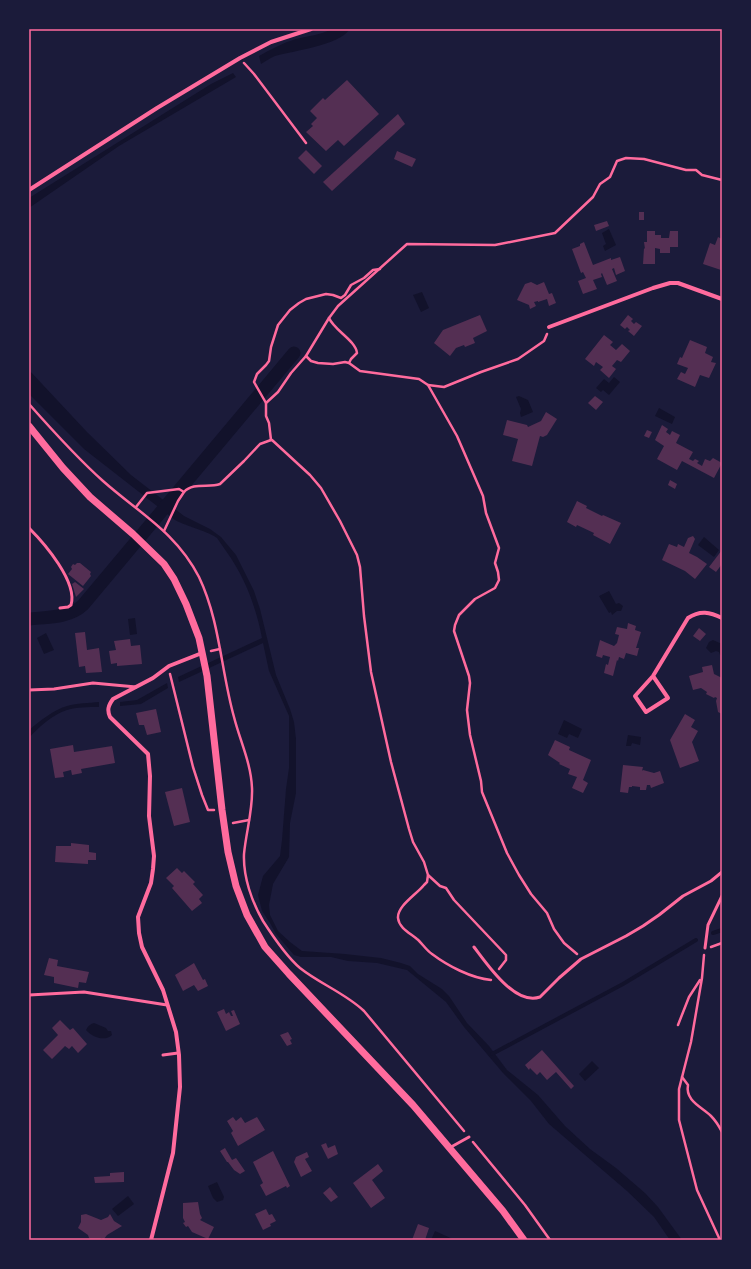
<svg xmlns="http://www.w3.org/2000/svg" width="751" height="1269" font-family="'Sofia Sans Condensed',sans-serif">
	<rect width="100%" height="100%" fill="#1b1b3a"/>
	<g fill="#12122b">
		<path d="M 332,29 L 348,29 L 349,30 C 339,45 293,51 275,56 C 270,58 266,61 261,64 L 259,56 C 271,49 283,43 296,39 C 308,36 320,35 332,29 Z"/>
		<polygon points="233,73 236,77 119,146 29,208 29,198 187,99 211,84"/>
		<polygon points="609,229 616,245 605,251 603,246 606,244 602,233"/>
		<polygon points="422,292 429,308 421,312 413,295"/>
		<path d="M 29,370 L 87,432 L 131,475 L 184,516 L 210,529 L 221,537 L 236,555 L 254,591 L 260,609 L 276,675 L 290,709 L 294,722 L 296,739 L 296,793 L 290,823 L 289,857 L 273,884 L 269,905 L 270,915 L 278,931 L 290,942 L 302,951 L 345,954 L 381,958 L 401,963 L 410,966 L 418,974 L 442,989 L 449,996 L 467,1023 L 489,1046 L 507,1070 L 538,1095 L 565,1126 L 590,1149 L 616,1168 L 645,1193 L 658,1207 L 682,1240 L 670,1240 L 654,1217 L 627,1191 L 549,1124 L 531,1101 L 503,1073 L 464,1027 L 446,1002 L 407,970 L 377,963 L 348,961 L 331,957 L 301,957 L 294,955 L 276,934 L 270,923 L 262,911 L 258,895 L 263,876 L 280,856 L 282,840 L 286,789 L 289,768 L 289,716 L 269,671 L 263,643 L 179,682 L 178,677 L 262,638 C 256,607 245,577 226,551 C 223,547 220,542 217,538 C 210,532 186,526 175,520 L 84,449 L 29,394 Z"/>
		<polygon points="614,377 620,382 609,395 603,390 601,392 596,388 604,379 609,383"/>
		<polygon points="519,396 528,400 533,412 521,417 520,413 521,409 516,397"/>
		<polygon points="659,408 675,417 672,424 655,416"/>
		<polygon points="704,537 719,550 714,557 698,545"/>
		<polygon points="609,591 616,604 619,603 623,606 621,611 617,611 612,615 611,612 609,613 599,596"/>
		<polygon points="135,618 137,634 130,635 128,619"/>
		<polygon points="46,633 54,650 44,654 37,638"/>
		<polygon points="713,640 722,644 722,655 720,655 719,652 716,651 711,653 706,648 709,642"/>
		<polygon points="167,683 168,688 141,704 120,706 120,702 137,700"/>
		<path d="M 99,702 L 99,707 C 88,707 77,707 67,710 C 53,714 38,728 29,738 L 29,730 C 40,721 53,710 67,706 C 77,703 89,703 99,702 Z"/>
		<polygon points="564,720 582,729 578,738 569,734 567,738 558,734"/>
		<polygon points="628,735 641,737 640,745 632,743 631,746 626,746"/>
		<path d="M 94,1023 L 106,1028 L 108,1031 L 111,1031 L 112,1035 C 105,1042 92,1037 86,1030 C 88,1026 90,1024 94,1023 Z"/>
		<polygon points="592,1061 599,1068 585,1081 579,1074"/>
		<polygon points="217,1182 224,1197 223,1200 217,1202 213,1198 208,1186"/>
		<polygon points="128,1196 134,1204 118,1216 112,1209"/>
		<polygon points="435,1231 455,1240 431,1240"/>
	</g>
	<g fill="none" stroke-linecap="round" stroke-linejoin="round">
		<g stroke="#12122b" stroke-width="4">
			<polyline points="713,933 722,930"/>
			<polyline points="492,1054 623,984 696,940"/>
		</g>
		<path stroke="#12122b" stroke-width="13" d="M 29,619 C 48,617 69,618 83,605 L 294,353"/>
	</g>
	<g fill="#542f53">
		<polygon points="347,80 379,114 344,146 338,140 326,151 306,132 313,126 311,124 317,118 310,111 323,98 325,100"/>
		<polygon points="398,114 405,124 332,191 323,182"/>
		<polygon points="306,150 322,166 314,174 298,158"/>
		<polygon points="397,151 416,159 412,167 394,159"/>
		<rect x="639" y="212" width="5" height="8"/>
		<polygon points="607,221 609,226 596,231 594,225"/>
		<polygon points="647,231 655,231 655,235 661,235 661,238 669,238 670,231 678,231 678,247 670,247 670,253 660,253 660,249 655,248 655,264 643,264 644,248 645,249 644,242 647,242"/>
		<polygon points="718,237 722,239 721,270 703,264 710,243 715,245"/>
		<polygon points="584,242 593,265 611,258 611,260 620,257 625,271 616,275 614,268 612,269 617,281 607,285 602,273 601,274 602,277 593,280 597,289 583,294 578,281 586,278 583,272 581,273 572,249 580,246 580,244"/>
		<polygon points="531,282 537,285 544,282 549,294 552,293 556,303 549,306 547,299 538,302 538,301 534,302 536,306 530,309 529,305 517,300 525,284"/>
		<polygon points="480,315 487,331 473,338 475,343 465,347 464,345 456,348 450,356 434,343 443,330"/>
		<polygon points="628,315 633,319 631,321 634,324 636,322 642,326 634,336 628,331 630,330 627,327 625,329 620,325"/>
		<polygon points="604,335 613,342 610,345 616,350 622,344 630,351 621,362 617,360 612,366 616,369 609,378 600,370 603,367 596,362 594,366 585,359"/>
		<polygon points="690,340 707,347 705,353 713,357 711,362 716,363 709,378 700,375 695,387 677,379 681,372 685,374 688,368 677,364 680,357 682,358"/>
		<polygon points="595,396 603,402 596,410 588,403"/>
		<polygon points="546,412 557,419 547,435 543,437 540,436 532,466 512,461 518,439 503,435 507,420 527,425 528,427 541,421"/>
		<polygon points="662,425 668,429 666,432 670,435 672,431 680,435 676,443 693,452 689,459 693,461 695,459 699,461 697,463 702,466 705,459 710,461 713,458 722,463 714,478 682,461 677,470 657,459 664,446 655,440"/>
		<polygon points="647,430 652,432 649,438 644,436"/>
		<polygon points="670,480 677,484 675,489 668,485"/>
		<polygon points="577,501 587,506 586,508 602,516 603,515 621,523 610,544 593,535 594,533 577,525 576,527 567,522"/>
		<polygon points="693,536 695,539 689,553 697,557 707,564 695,579 685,571 662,560 669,544 677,547 678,544 684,547 688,538"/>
		<polygon points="722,550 722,564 716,572 709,567"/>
		<polygon points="77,563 80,563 91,572 90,574 91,576 83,586 68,574 72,569 71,567 73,564 75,565"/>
		<polygon points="75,582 84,589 76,597 72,584"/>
		<polygon points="628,623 636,626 635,630 641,632 636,648 639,648 637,656 626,653 624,659 619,657 618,661 617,660 613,676 604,673 606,664 608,665 610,657 603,655 602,658 596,656 600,640 614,646 617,643 619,635 615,634 617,627 627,629"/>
		<polygon points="699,628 706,634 700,641 693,636"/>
		<polygon points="85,632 87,650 99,648 102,672 86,673 85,666 79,667 75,633"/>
		<polygon points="130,639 131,646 140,645 142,664 117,666 117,663 111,664 109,651 116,650 114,641"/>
		<polygon points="712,665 714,674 722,678 722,714 718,712 716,701 717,698 715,697 714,698 706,694 707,692 701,688 693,690 689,676 703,672 702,667"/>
		<polygon points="156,709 161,732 147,735 144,725 139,725 136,713"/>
		<polygon points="685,714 695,720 691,727 698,731 692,742 699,761 680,768 670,740"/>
		<polygon points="555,740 570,747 569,750 591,760 583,780 588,783 583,793 572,788 577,777 568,774 570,769 559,764 560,763 548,755"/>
		<polygon points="73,745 74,752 112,746 115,763 81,769 82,773 72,775 71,770 63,772 64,777 55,778 50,749"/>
		<polygon points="623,765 643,767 642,771 643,770 654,773 660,771 664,783 651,788 650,785 647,785 646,790 640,790 640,787 632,786 632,787 629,787 628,793 620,792"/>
		<polygon points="182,788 190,822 174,826 165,792"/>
		<polygon points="71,843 89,845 89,852 96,853 96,860 88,860 88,864 55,862 56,846 71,846"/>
		<polygon points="177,868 182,873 184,871 195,882 193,884 203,895 199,899 202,903 192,911 172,888 174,886 166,878"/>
		<polygon points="49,958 58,960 57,966 89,972 86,983 79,982 78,988 54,983 54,977 44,975"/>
		<polygon points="194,963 203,980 205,979 208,986 198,991 194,985 183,991 175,975"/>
		<polygon points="224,1009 226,1014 229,1012 231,1016 233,1016 231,1011 234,1010 240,1024 226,1031 217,1012"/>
		<polygon points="60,1020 70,1030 73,1028 87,1044 78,1053 72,1046 69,1049 65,1046 52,1059 43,1050 58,1035 52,1028"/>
		<polygon points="288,1032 292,1039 290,1040 292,1044 287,1046 280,1035"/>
		<polygon points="542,1050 574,1086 571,1089 556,1072 547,1080 540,1072 537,1075 530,1068 529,1070 525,1065"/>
		<polygon points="233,1117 236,1121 241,1117 245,1123 257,1117 265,1130 238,1146 231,1133 233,1131 227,1121"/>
		<polygon points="326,1143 328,1148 335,1145 338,1154 328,1159 321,1145"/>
		<polygon points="225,1148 232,1160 236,1158 245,1171 240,1174 234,1170 228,1162 227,1162 220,1151"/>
		<polygon points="273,1151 290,1186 287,1188 286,1186 266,1196 260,1185 263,1183 253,1162"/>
		<polygon points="307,1152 309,1157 305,1159 312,1171 301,1177 294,1162 296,1157"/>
		<polygon points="378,1164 383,1171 372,1180 385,1198 371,1208 353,1183"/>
		<polygon points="124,1172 124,1182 95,1183 94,1177 110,1176 110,1173"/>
		<polygon points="330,1187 338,1197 331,1202 323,1193"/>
		<polygon points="198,1202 200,1214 202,1218 200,1220 214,1227 208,1239 192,1232 188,1226 186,1227 183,1223 185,1222 183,1218 183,1203"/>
		<polygon points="266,1209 269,1215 272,1214 276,1221 270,1224 271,1226 263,1230 255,1214"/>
		<polygon points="86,1214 101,1220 108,1217 110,1214 114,1221 122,1226 107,1235 104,1239 101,1238 100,1240 91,1240 89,1238 88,1235 78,1228 81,1222 81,1215"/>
		<polygon points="418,1224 429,1228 425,1240 412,1240"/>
	</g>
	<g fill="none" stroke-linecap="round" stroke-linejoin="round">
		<g stroke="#ff6b9d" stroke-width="2.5">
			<polyline points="244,63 254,74 306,143"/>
			<path d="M 329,318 C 334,330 356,341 357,353 L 351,359 L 349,363"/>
			<polyline points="306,356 311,361 318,363 333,364 345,362 349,363 360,371 419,379 428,385 457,436 483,496 486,513 499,548 495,563 498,572 499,580 495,588 475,599 459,615 455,625 454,631 469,676 470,683 467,710 470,735 481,781 482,792 507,853 519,875 531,894 547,913 554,929 564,943 577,954"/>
			<polyline points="428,385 444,387 481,372 518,359 544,341 547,334"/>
			<polyline points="266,403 254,382 257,374 266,365 269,361 271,347 278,325 290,310 299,303 306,299 326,294 333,295 341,298 345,295 351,285 364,278 373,270 380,269"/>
			<path d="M 29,404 C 52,430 76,457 103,481 C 139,513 176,532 199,577 C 220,621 221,671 234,717 C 240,741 251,763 252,788 C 253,810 246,832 244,854 C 243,877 252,902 263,921 C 272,935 287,957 300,968 C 320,984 345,993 364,1011 L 464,1131"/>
			<path d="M 271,440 L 272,440 L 310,475 L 321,488 L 340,521 L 357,555 L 360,567 L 364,616 L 371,672 L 391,762 L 409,829 L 413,842 L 424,862 L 428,875 L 427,882 L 424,885 C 417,894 397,906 398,918 C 399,928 410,933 417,939 C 422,943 426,950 432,954 C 448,966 471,978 491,980"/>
			<polyline points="271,440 269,423 266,416 266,403 278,392 291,373 306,356 329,318 338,306 407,244 495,245 555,233 593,197 600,184 610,177 617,161 626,158 644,159 686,170 696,170 702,175 722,180"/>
			<path d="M 136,507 L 147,493 L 179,489 L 184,492 C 193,482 209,488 220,484 L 244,461 L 260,444 L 271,440"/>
			<polyline points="164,531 178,501 184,492"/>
			<polyline points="211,651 220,649"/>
			<polyline points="170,674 193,767 202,795 208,810 214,810"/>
			<polyline points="233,823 249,820"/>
			<polyline points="428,875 440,886 446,888 454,900 506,955 506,960 499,969"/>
			<polyline points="711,947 722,943"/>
			<polyline points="704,955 702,978 691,1042 679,1089 679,1120 697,1190 720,1240"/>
			<polyline points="678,1025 689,997 700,980"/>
			<path d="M 682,1077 L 688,1085 C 685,1101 702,1107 711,1116 C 716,1121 719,1126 722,1132"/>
			<polyline points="473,1142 525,1205 550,1240"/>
		</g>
		<g stroke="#ff6b9d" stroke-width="3">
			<path d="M 29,528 C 44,543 78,582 71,605 L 68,607 L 60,608"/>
			<polyline points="29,690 54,689 93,683 136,687"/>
			<path d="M 474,947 C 487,964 515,1006 540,997 L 559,978 L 581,959 L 626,936 L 643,926 L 659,915 L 683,896 L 711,881 L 722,872"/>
			<polyline points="705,948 708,925 722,896"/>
			<polyline points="29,995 84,992 167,1005"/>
			<polyline points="163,1055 178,1053"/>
			<polyline points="451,1147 469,1137"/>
		</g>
		<g stroke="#ff6b9d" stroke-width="4">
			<polyline points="29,190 157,108 240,58 271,42 311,29"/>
			<polyline points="549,327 653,288 670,283 678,283 722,299"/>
			<path d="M 653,676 L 668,698 L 646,712 L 635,696 L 653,676 L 688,618 C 700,610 710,612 722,618"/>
			<path d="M 151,1240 L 173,1153 L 180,1087 L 179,1055 L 176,1032 L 163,990 L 142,947 L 139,933 L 138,917 L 151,883 L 153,869 L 154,856 L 149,816 L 150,776 L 148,754 L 110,717 C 107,710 108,706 113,699 L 153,678 L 169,666 L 202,653"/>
		</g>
		<polyline stroke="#ff6b9d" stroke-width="7" points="29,426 63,468 90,497 133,534 164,564 174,579 186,604 199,638 207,676 222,810 228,852 236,886 247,915 265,947 289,974 413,1105 503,1211 524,1240"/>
	</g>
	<rect width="751" height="1269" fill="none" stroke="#1b1b3a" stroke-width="60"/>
	<rect x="30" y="30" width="691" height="1209" fill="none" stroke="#ff6b9d" stroke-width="1.5"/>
</svg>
